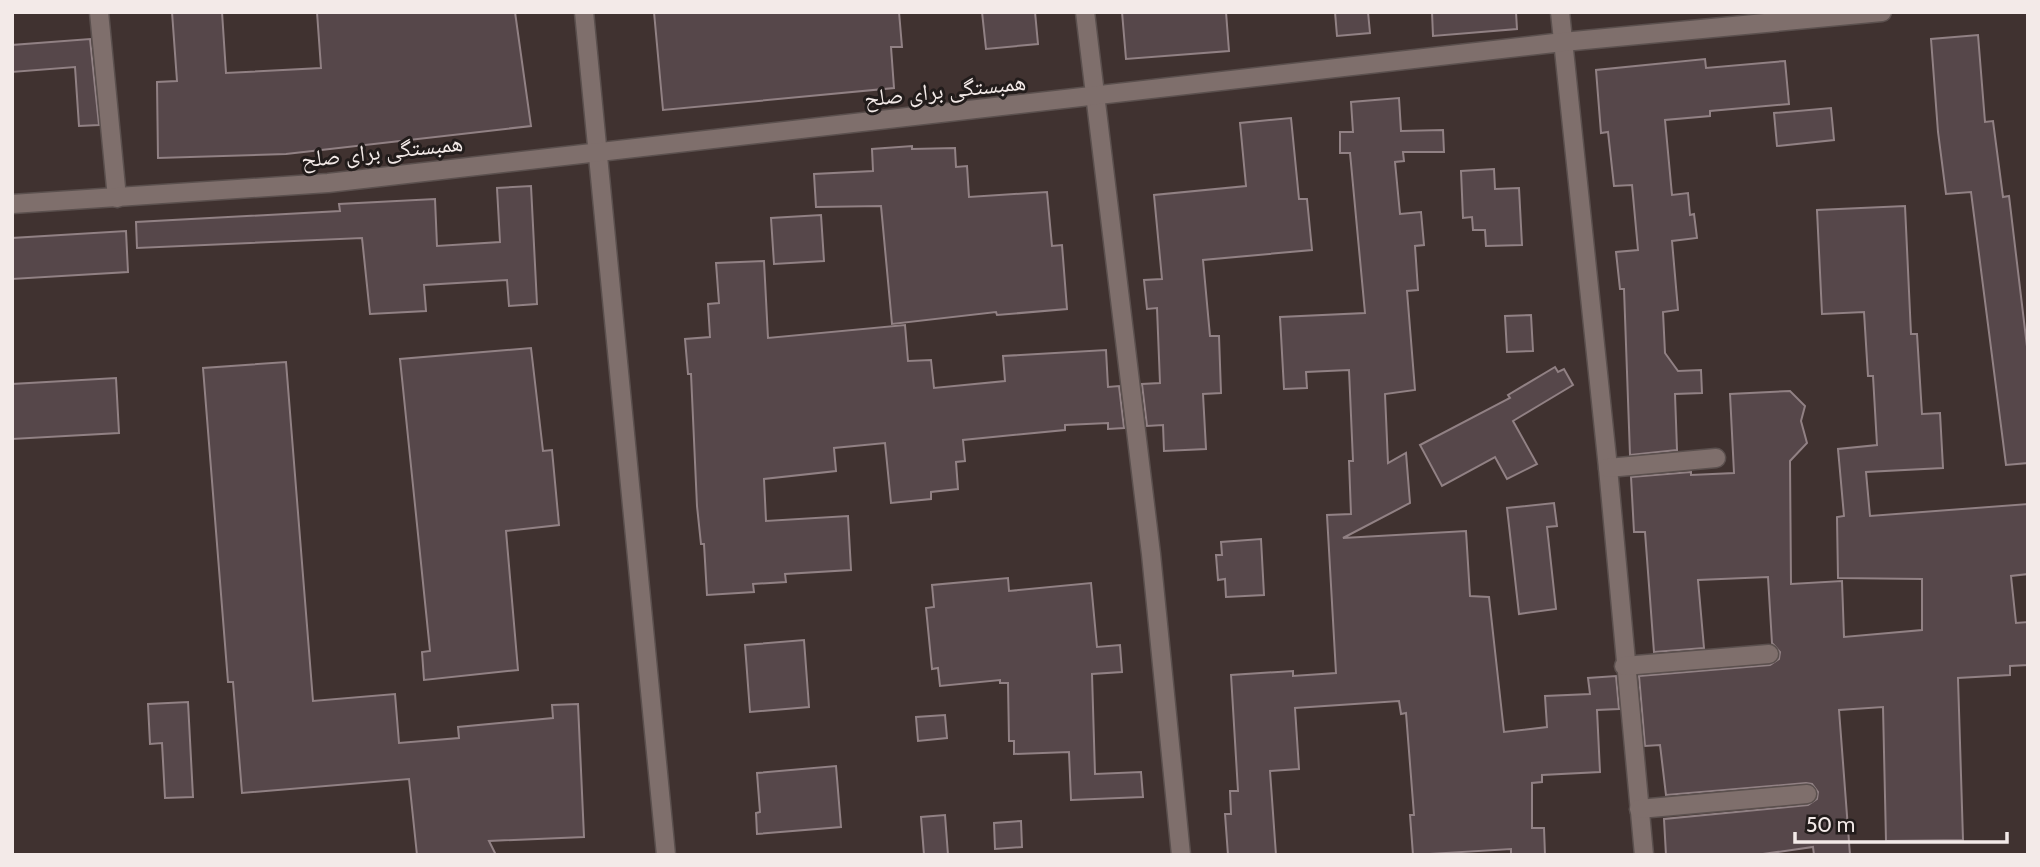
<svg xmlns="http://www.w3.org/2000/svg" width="2040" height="867" font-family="Cabin,'Noto Naskh Arabic',sans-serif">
	<rect width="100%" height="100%" fill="#403230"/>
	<g fill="#56474a" stroke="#918184" stroke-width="2">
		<polygon points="172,12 222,12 226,73 321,68 317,12 515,12 531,126 286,154 158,158 157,82 177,81"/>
		<polygon points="654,12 899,12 902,47 891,47 894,88 663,110"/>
		<polygon points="982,12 1035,12 1038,44 986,49"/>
		<polygon points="1122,12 1226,12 1229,51 1126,59"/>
		<polygon points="1335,12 1368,12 1370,33 1337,36"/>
		<polygon points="1432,12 1516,12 1517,29 1433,36"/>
		<polygon points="1978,35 1985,122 1993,121 2003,197 2009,196 2028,355 2028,463 2006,465 1971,192 1946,194 1938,132 1931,39"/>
		<polygon points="90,39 99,125 79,126 75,67 12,72 12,45"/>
		<polygon points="1705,59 1706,68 1785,61 1789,104 1710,111 1710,116 1665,120 1672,195 1688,193 1690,215 1694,214 1697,238 1672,241 1678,310 1663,312 1665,353 1678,371 1701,370 1702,393 1675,394 1677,450 1630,455 1624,289 1620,289 1616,252 1638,250 1632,185 1614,186 1608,132 1601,133 1596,70"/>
		<polygon points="1399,98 1401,131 1443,130 1444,152 1403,152 1404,161 1395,162 1400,214 1421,212 1424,245 1415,246 1418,290 1407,291 1415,390 1385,394 1388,463 1406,453 1410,503 1343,538 1466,531 1470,596 1489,597 1504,732 1547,727 1545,696 1590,694 1588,678 1616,676 1619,709 1597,710 1600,772 1542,775 1542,782 1532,783 1532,828 1544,828 1545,855 1511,855 1511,849 1413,855 1410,815 1414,815 1406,713 1401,714 1399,701 1295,708 1299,769 1270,771 1276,855 1228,855 1225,814 1231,814 1230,791 1238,791 1231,675 1293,671 1293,676 1336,673 1327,515 1351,514 1349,461 1353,461 1349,370 1306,372 1307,388 1284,389 1280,317 1365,313 1350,153 1340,153 1340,132 1353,132 1351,102"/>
		<polygon points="1831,108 1834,140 1777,146 1774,113"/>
		<polygon points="1291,118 1299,199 1307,199 1312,250 1203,260 1210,336 1219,336 1221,393 1203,394 1206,449 1164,451 1163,425 1147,426 1142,384 1160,383 1157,308 1147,309 1144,280 1162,279 1154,195 1246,186 1240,123"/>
		<polygon points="912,146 912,149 955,148 956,167 967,166 969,197 1047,192 1052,246 1062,245 1067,309 997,315 996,312 892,324 881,206 816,207 814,174 873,171 872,149"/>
		<polygon points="1494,169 1495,189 1519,188 1522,245 1486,246 1485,230 1473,230 1472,217 1463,218 1461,171"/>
		<polygon points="531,186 537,304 509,306 507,280 424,285 426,311 370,314 362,238 137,248 136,222 340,211 339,204 435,199 437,246 500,242 497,188"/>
		<polygon points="1905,206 1911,334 1917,334 1922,414 1940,413 1943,468 1866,472 1870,516 2028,504 2028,574 2011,576 2016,623 2028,622 2028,665 2010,666 2010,675 1958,678 1963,840 1886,841 1883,707 1839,710 1850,855 1814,855 1813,847 1756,855 1666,855 1664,819 1808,805 1817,799 1818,792 1812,784 1806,783 1666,795 1660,745 1645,746 1639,676 1770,665 1779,659 1780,652 1772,643 1768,577 1698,580 1704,648 1654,652 1645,532 1634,532 1631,477 1691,472 1691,475 1734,473 1730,394 1790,391 1805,406 1801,421 1807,443 1790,461 1791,584 1842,581 1844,637 1922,630 1922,579 1838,578 1837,517 1844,516 1838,449 1877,445 1873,376 1868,376 1864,312 1822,314 1817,210"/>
		<polygon points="821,215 824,261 774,264 771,218"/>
		<polygon points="126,231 128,272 12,279 12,238"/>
		<polygon points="764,261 768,338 905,325 908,361 931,360 934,388 1005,381 1003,356 1106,350 1108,387 1119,386 1124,428 1108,429 1108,423 1065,425 1065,430 963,440 965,461 956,462 958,489 931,492 931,499 891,503 885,443 834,448 836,471 764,479 766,521 848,516 851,570 785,574 786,582 753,584 754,592 707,595 704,544 701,544 697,506 691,374 688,374 685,339 710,337 708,304 719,303 716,263"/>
		<polygon points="1531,315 1533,351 1507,352 1505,316"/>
		<polygon points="531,348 543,451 552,450 559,525 506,531 518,670 424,680 422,652 430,651 400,359"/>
		<polygon points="286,362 313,701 395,694 399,743 459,738 458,727 553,718 552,705 578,704 584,837 489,841 496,855 417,855 409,779 242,793 233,682 228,682 203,368"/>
		<polygon points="1555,367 1558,372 1564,369 1573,385 1513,421 1537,464 1507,479 1495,457 1442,486 1420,445 1510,398 1508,395"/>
		<polygon points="116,378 119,433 12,439 12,384"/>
		<polygon points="1554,503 1557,526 1547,527 1556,609 1519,614 1507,508"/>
		<polygon points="1261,539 1264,595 1226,597 1225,579 1218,580 1216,555 1222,555 1221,542"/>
		<polygon points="1008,578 1009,591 1091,583 1097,647 1120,645 1122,672 1092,674 1095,774 1141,772 1143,797 1071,800 1069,752 1014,754 1014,741 1009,741 1008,683 1000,683 1000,680 940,686 938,668 932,669 926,608 934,607 932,585"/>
		<polygon points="804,640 809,707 750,712 745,645"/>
		<polygon points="188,702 193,797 165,798 162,743 150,744 148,704"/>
		<polygon points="945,715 947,738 918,741 916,717"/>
		<polygon points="836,766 841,827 757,834 756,813 760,812 757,773"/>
		<polygon points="945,815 948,855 924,855 921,817"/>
		<polygon points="1021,821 1022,847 995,849 994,823"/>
	</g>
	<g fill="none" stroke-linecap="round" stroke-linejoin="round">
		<g stroke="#5b504e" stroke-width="21">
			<g id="minor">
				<polyline points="99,12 117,198"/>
				<polyline points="584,12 666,855"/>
				<polyline points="1085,12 1151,554 1181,855"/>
				<polyline points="1560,12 1608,468 1644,855"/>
				<polyline points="12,204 328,183 1563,42 1882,12"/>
				<polyline points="1608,468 1716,458"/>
				<polyline points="1624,666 1769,654"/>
				<polyline points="1639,809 1807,794"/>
			</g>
		</g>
		<use href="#minor" stroke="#7f6f6c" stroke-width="18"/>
	</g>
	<g text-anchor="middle" stroke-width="6" stroke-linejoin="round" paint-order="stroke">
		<g font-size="23" fill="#f3eae8" stroke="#221c1b">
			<text transform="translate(945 90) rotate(-6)" y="8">همبستگی برای صلح</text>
			<text transform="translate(382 151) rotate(-6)" y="8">همبستگی برای صلح</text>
		</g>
	</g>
	<rect width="2040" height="867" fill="none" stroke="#f3eae8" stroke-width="28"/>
	<path d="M1795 832v10h212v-10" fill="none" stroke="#f3eae8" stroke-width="3.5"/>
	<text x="1806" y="832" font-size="21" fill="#f3eae8" stroke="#221c1b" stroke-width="5" paint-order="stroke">50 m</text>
</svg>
